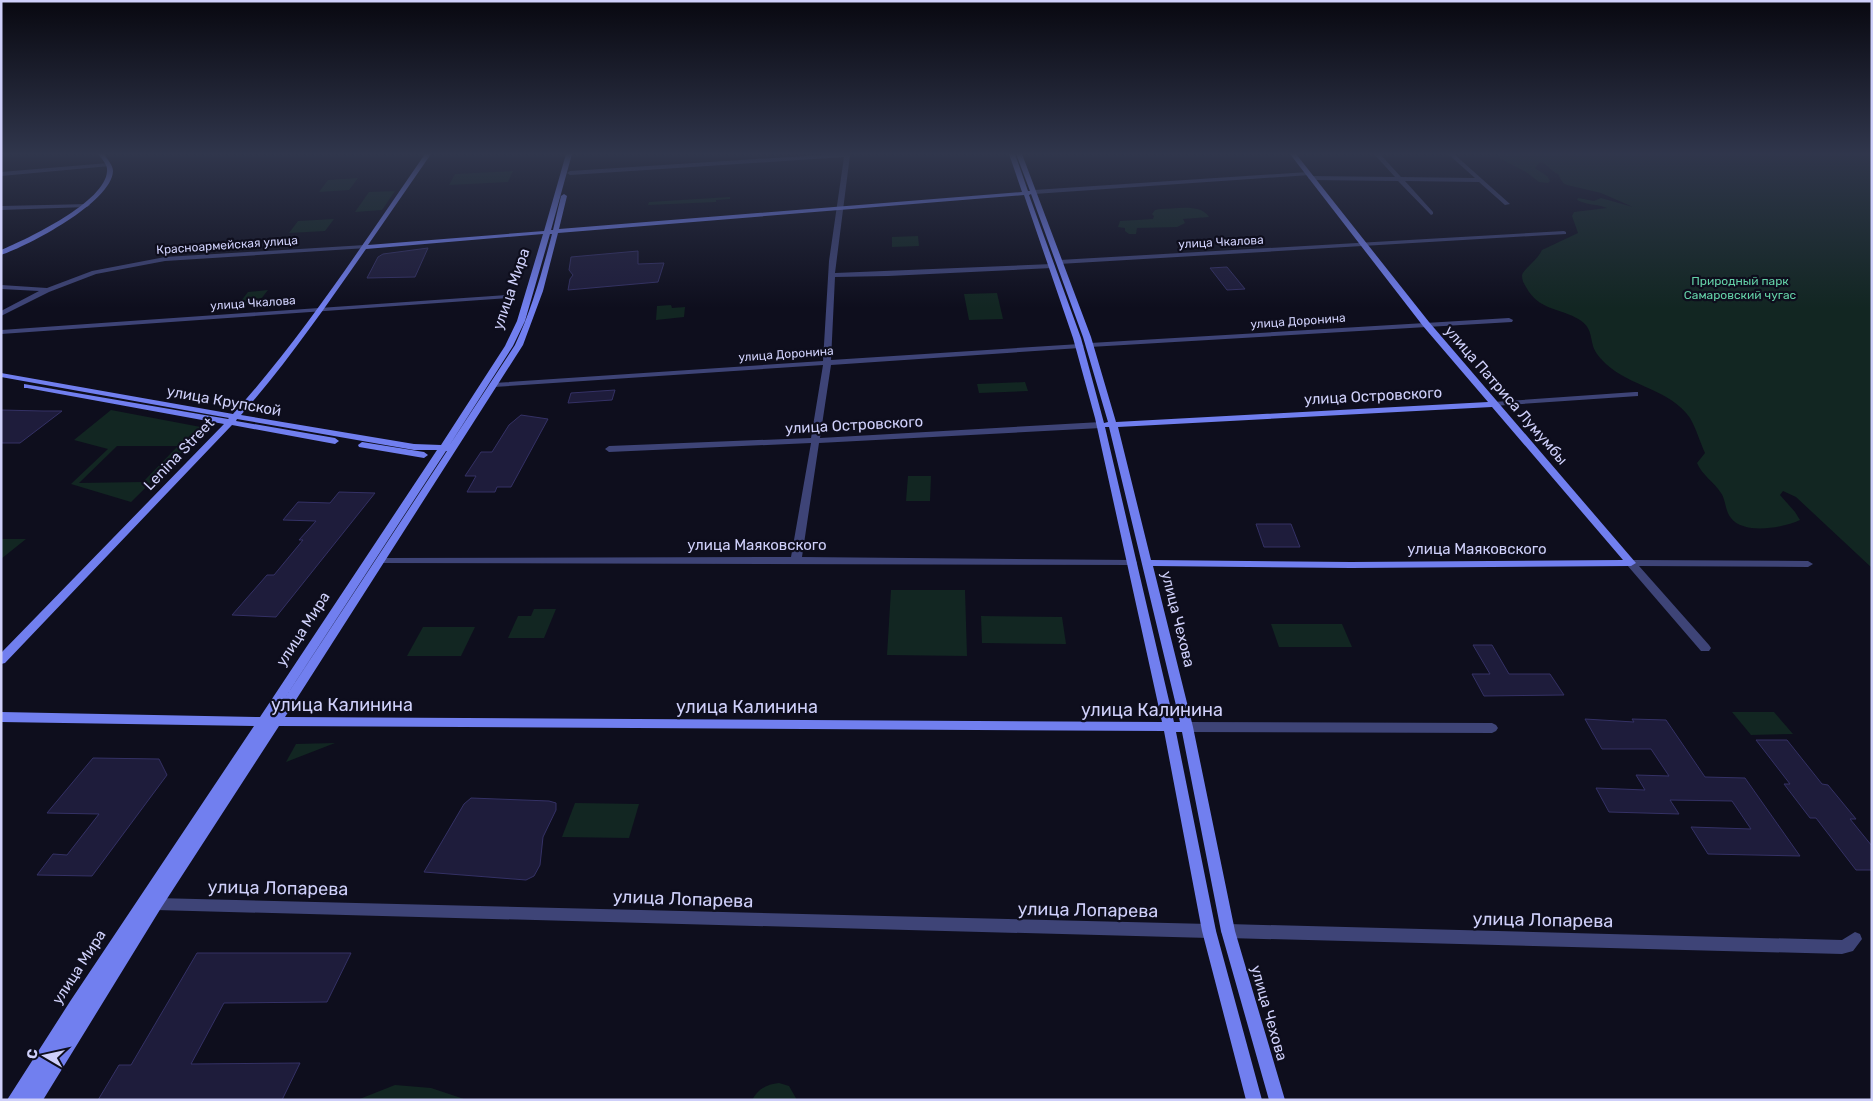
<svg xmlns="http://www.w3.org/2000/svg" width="1873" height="1101" font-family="Rubik,sans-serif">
	<rect width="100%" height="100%" fill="#0e0e1d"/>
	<g fill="#122622" fill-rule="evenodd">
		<path d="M 1497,154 L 1872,154 L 1872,568 L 1796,497 L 1783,491 L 1780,495 L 1795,512 L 1800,520 C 1783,528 1744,535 1731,518 C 1725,511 1726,500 1721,493 C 1714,482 1702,475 1697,463 L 1705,453 C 1700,442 1696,428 1690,418 C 1670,389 1631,387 1606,364 C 1601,359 1595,353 1593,346 C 1590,335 1591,327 1580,320 C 1559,307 1539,311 1526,287 C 1524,284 1522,280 1522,276 C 1522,270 1537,261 1542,250 L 1578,233 L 1572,216 L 1574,212 L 1607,208 C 1598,204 1586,205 1577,200 L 1578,198 L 1594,201 L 1601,198 L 1633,207 L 1601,193 L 1567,185 L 1563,183 L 1558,174 C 1551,171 1548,164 1540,162 L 1535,168 L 1547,176 L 1550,181 L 1548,183 L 1539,182 L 1526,172 L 1499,158 Z"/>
		<polygon points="513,171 508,182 449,185 455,174"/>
		<polygon points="358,178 349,190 319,192 328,180"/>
		<polygon points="395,191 382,210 355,212 369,192"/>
		<polygon points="730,197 730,199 716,200 716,202 648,205 649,202"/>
		<path d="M 1160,209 C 1175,209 1201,203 1209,217 L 1183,219 L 1185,223 L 1177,227 L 1137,228 L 1136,234 L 1129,234 L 1125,231 L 1125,228 L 1118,227 L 1120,221 L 1153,219 L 1154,216 L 1152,214 L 1155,210 Z"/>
		<polygon points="334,219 325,231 289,233 298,221"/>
		<polygon points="918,236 919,246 892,247 892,237"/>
		<polygon points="268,290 257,304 237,306 248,292"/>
		<polygon points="997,293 1003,319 969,320 964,294"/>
		<polygon points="671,305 672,308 685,307 684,317 656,320 657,306"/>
		<polygon points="1025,382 1028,391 979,393 977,384"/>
		<path d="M 111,410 L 206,428 L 131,502 L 71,484 L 108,449 L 74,440 ZM 117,446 L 178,446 L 143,482 L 79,483 Z"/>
		<polygon points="908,476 931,476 930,501 906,501"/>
		<polygon points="1,539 26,539 1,559"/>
		<polygon points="891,590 965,590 967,656 887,655"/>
		<polygon points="534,609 556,609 544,638 508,638 518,616 531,616"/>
		<polygon points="981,616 1062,617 1066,644 982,643"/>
		<polygon points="1271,624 1342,624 1352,647 1279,647"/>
		<polygon points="423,627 475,627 461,656 407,656"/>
		<polygon points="1732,712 1774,712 1793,734 1751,735"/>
		<polygon points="335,743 286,762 296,744"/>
		<polygon points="575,803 639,804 629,838 562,837"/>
		<path d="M 779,1083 L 789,1086 L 797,1100 L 752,1100 C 758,1089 767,1084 779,1083 Z"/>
		<polygon points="395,1085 431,1088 467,1100 357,1100"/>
	</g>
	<g fill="#1e1c3b" stroke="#343165">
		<polygon points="428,248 415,277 367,278 378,257 383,254"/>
		<polygon points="638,251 638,264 664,263 658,282 568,290 570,279 573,275 569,270 571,257"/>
		<polygon points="1227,267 1245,289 1227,290 1210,268"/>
		<polygon points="615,390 612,400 568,403 571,393"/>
		<polygon points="1,410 43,411 62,411 20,443 1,443"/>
		<polygon points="521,415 548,419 511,487 497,487 495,492 467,492 476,476 465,476 481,452 492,452 509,425"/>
		<polygon points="339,492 375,493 276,617 232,615 267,575 274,575 303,540 299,540 316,521 283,520 298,502 330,503"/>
		<polygon points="1256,524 1291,524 1300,547 1264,547"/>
		<polygon points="1473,645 1492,645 1509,674 1550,674 1564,695 1484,696 1472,674 1490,674"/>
		<polygon points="1585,719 1634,722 1632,719 1666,720 1705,777 1745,778 1800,856 1708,854 1691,827 1751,829 1732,801 1670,800 1679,814 1609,812 1596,788 1645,790 1636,775 1669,776 1651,749 1602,749"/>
		<polygon points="1756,740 1787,740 1822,784 1828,785 1856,819 1850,819 1872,846 1872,870 1856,870 1816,818 1810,818 1784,784 1790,784"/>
		<polygon points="93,758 159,759 167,775 92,876 37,875 53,854 67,855 99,814 47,813"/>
		<polygon points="471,798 549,801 556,803 556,810 543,837 540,865 534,876 526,880 424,872 464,804"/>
		<polygon points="197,953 351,953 327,1002 224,1003 191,1064 300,1063 282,1100 98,1100 119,1065 131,1065"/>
	</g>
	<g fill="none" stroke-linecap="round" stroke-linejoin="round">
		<g fill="#3e4477" fill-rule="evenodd">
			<polygon points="836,154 850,155 835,273 1052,264 1055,266 1052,268 888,276 835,277 831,360 1080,344 1084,346 1080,348 831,365 820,438 1101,422 1105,425 1101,428 819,443 802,557 1132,560 1136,561 1137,563 1136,565 377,563 376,561 377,559 381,558 791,557 811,443 609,452 605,449 609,446 811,438 823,365 494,387 490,385 494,383 823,361 829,261 844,157 570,175 567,173 570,171"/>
			<polygon points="1374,154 1380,154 1401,177 1475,178 1448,154 1454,154 1510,204 1505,205 1479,182 1405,181 1433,212 1433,214 1431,215 1398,181 1311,180 1308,178 1311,176 1395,177"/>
			<polygon points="108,163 111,165 110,166 1,176 1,172"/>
			<polygon points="1308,172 1310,173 1310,175 1034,194 1031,192 1034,190"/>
			<polygon points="89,204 90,205 87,207 1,210 1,206"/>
			<polygon points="1564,231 1566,232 1566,234 1059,264 1056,262 1059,260"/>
			<polygon points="365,245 368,247 367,248 165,261 96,274 49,292 1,316 1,311 39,291 1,289 1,285 47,288 92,271 165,257"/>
			<polygon points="507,295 509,296 509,298 1,334 1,330"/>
			<polygon points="1509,318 1513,320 1512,322 1090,347 1086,345 1090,343"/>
			<polygon points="1635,392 1638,392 1638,396 1493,406 1489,404 1493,402"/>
			<polygon points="1631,560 1808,561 1813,564 1808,567 1639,566 1709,645 1711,648 1709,651 1701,651 1627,565 1626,563"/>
			<polygon points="1187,722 1492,723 1496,725 1498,728 1496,731 1492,733 1187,732 1183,730 1181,727 1183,724"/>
			<polygon points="156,898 1209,924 1214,926 1216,931 1214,936 1209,938 156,910 151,908 149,904 151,900"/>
			<polygon points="1228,924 1842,940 1855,932 1860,934 1862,939 1853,951 1842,954 1228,938 1223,936 1221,931 1223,926"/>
		</g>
		<g fill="#717fef" fill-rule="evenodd">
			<path d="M 98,154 L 104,154 C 107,159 113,165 113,171 C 112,202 28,246 1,255 L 1,250 C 27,239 106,202 107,171 C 108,165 102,159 98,154 Z"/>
			<path d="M 425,154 L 431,154 L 368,245 L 544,231 L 566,154 L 572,154 L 551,230 L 553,230 L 561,196 L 564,194 L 567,196 L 559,229 L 1022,192 L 1009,154 L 1015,154 L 1028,191 L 1030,191 L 1016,154 L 1022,154 L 1091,337 L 1116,422 L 1488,402 L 1423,326 L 1290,154 L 1296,154 L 1429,322 L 1636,563 L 1631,566 L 1351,568 L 1153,566 L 1193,727 L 1235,931 L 1285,1100 L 1269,1100 L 1221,931 L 1182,732 L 1176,732 L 1216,931 L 1262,1100 L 1246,1100 L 1202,931 L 1164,731 L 279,726 L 161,908 L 43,1100 L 7,1100 L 71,1000 L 254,726 L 1,722 L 1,712 L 260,717 L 437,450 L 414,450 L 237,419 L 236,421 L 335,438 L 339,441 L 335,444 L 232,425 L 5,663 L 1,664 L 1,653 L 224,424 L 27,388 L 24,388 L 24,384 L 228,419 L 229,418 L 1,377 L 1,373 L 233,414 C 305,334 364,242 425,154 ZM 1031,194 L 1083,337 L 1108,422 L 1104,423 L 1081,338 L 1029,195 ZM 1024,195 L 1073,338 L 1095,418 L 1162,722 L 285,717 L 523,345 L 543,291 L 558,233 ZM 543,234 L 517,321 L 505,346 L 441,445 L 414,444 L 241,415 C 287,363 326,306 366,249 ZM 550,234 L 552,234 C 542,272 532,309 515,345 L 449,446 L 513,346 L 525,321 ZM 1492,407 L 1623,560 L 1351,562 L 1151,560 L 1118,427 ZM 1105,427 L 1109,427 L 1180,722 L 1174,722 ZM 446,451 L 447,451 L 281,704 Z"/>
			<polygon points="362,442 424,452 428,455 424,458 359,447 358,445"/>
		</g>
	</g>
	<linearGradient id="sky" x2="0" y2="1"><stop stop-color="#080810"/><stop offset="0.5" stop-color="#30364c"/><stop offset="1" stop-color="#30364c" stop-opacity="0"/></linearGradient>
	<rect width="1873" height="308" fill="url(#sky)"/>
	<g text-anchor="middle" stroke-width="4.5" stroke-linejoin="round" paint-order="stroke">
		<g font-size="12" fill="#cfd0fa" stroke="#0e0e1d">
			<text transform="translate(1221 242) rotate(-3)" y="4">улица Чкалова</text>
			<text transform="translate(227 245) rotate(-4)" y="4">Красноармейская улица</text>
			<text transform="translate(253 303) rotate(-4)" y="4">улица Чкалова</text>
			<text transform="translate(1298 321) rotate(-4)" y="4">улица Доронина</text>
			<text transform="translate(786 354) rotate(-4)" y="4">улица Доронина</text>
		</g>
		<g font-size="12" fill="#64d1a7" stroke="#0e0e1d">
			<text x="1740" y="285">Природный парк<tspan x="1740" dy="14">Самаровский чугас</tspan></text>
		</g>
		<g font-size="15" fill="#cfd0fa" stroke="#0e0e1d">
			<text transform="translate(511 289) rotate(-71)" y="5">улица Мира</text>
			<text transform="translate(1506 395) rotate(49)" y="5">улица Патриса Лумумбы</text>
			<text transform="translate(1373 396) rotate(-3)" y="5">улица Островского</text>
			<text transform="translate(224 401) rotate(10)" y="5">улица Крупской</text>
			<text transform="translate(854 425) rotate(-3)" y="5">улица Островского</text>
			<text transform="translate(179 454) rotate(-46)" y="5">Lenina Street</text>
			<text x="757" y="550">улица Маяковского</text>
			<text x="1477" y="554">улица Маяковского</text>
			<text transform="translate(1178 619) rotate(76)" y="5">улица Чехова</text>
			<text transform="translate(303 629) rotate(-57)" y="5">улица Мира</text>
			<text transform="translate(79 967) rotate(-57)" y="5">улица Мира</text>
			<text transform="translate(1269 1013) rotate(74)" y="5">улица Чехова</text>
		</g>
		<g font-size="18" fill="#cfd0fa" stroke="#0e0e1d">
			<text x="342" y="711">улица Калинина</text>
			<text x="747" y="713">улица Калинина</text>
			<text x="1152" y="716">улица Калинина</text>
			<text transform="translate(278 888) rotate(1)" y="6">улица Лопарева</text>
			<text transform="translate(683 899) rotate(2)" y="6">улица Лопарева</text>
			<text transform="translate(1088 910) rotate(1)" y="6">улица Лопарева</text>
			<text transform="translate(1543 920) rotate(1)" y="6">улица Лопарева</text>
		</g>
	</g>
	<rect width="1873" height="1101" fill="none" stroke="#cfd0fa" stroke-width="5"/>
	<g transform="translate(45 1056) rotate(279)" stroke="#0e0e1d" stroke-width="4" paint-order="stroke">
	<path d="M0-4L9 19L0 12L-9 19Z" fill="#cfd0fa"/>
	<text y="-8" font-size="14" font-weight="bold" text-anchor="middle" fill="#cfd0fa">С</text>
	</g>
</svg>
